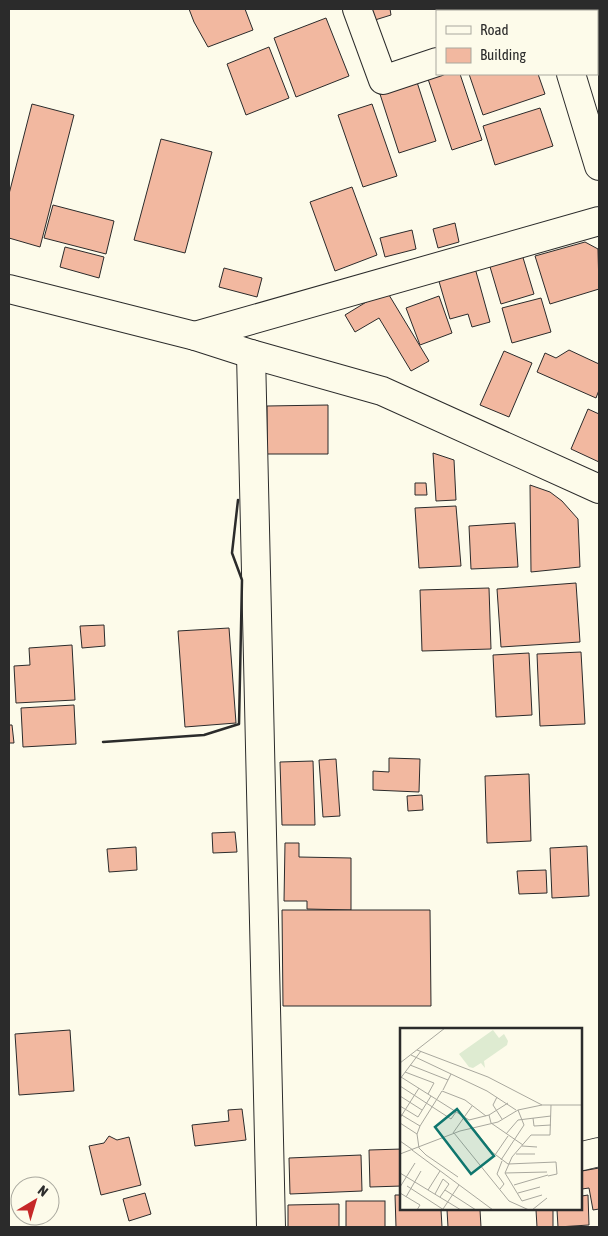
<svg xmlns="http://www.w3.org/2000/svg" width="608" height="1236" font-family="'Asap Condensed',sans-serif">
	<rect width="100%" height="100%" fill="#fdfbea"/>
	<g fill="#f2b8a0" stroke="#2b2b2b">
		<polygon points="189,9 245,9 253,30 208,47 194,22"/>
		<polygon points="372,9 390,9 391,15 375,20"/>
		<polygon points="447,9 469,9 470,11 448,11"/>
		<polygon points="326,18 349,76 296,97 274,38"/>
		<polygon points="269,47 289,98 246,115 227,64"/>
		<polygon points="437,74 460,74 482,140 452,150 427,76"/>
		<polygon points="469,74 538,74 545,94 483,115"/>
		<polygon points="416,79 436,141 399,153 379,91"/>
		<polygon points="32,104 74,115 40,247 9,238 9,194"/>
		<polygon points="372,104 397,176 363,187 338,115"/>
		<polygon points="540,108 553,146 495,165 483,126"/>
		<polygon points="161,139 212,152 185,253 134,240"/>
		<polygon points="352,187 377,255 335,271 310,202"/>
		<polygon points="53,205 114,221 106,254 44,238"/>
		<polygon points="455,223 459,242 438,248 433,229"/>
		<polygon points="412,230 416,249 385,257 380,238"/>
		<polygon points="585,242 598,249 599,289 550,304 535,256"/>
		<polygon points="65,247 104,257 99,278 60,267"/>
		<polygon points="521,251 534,294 501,304 488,260"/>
		<polygon points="224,268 262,278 257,297 219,287"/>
		<polygon points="475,268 490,322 472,327 468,314 450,319 438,278"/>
		<polygon points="386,290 429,361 411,371 379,318 355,332 345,315"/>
		<polygon points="439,296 452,333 420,345 406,308"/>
		<polygon points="541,298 551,332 512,343 502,308"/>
		<polygon points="569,350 599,364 599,390 596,398 537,372 545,353 556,358"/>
		<polygon points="504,351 532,363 509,417 480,405"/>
		<polygon points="328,405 328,454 267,454 267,406"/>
		<polygon points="588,409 599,414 599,462 571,449"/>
		<polygon points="433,453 454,460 456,500 436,501"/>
		<polygon points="415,483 426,483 427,495 415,495"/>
		<polygon points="530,485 550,492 562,501 578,519 580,567 531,572"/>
		<polygon points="456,506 461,566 419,568 415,508"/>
		<polygon points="515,523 518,567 471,569 469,526"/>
		<polygon points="576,583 580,642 501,647 497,589"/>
		<polygon points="489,588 491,649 422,651 420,590"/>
		<polygon points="104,625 105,646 82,648 80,626"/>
		<polygon points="229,628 236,723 185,727 178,631"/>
		<polygon points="72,645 75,700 16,703 14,666 30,665 29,648"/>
		<polygon points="581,652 585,724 540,726 537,654"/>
		<polygon points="529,653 532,715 496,717 493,655"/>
		<polygon points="74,705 76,744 23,747 21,708"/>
		<polygon points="9,725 12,725 14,743 9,743"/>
		<polygon points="389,758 420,759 419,792 373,790 373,771 389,772"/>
		<polygon points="336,759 340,816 323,817 319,760"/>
		<polygon points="313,761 315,825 282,825 280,762"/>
		<polygon points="529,774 531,841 487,843 485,776"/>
		<polygon points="422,795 423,810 408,811 407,796"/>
		<polygon points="235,832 237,852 213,853 212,833"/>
		<polygon points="285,843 299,843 299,857 351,858 351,910 307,909 307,901 284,901"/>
		<polygon points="587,846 589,896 552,898 550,848"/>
		<polygon points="136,847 137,870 109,872 107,849"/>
		<polygon points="546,870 547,893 519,894 517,871"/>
		<polygon points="282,910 430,910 431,1006 283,1006"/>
		<polygon points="70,1030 74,1091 19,1095 15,1034"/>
		<polygon points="242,1109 246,1140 195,1146 192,1125 229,1121 228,1110"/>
		<polygon points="109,1136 117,1140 129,1137 141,1185 101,1195 89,1146 104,1143"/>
		<polygon points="402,1149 402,1186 370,1187 369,1150"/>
		<polygon points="361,1155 362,1191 290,1194 289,1158"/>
		<polygon points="599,1168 599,1209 593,1210 589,1188 582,1189 582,1171"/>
		<polygon points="145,1193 151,1214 129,1221 123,1199"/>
		<polygon points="395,1195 402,1195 402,1210 441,1210 442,1227 396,1227"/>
		<polygon points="588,1195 589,1225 558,1227 557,1210 582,1210 582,1196"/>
		<rect x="346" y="1201" width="39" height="26"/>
		<polygon points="339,1204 339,1227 288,1227 288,1205"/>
		<polygon points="447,1210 480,1210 481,1227 448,1227"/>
		<polygon points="536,1210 553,1210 553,1227 537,1227"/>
	</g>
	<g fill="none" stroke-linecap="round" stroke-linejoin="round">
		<g stroke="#2b2b2b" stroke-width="30">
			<g id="minor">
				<polyline points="357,9 383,80 437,62"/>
				<polyline points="551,9 552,11"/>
				<polyline points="571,74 599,166"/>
				<polyline points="9,289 195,336 251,354 382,391 599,489"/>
				<polyline points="195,336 599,221"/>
				<polyline points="251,354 271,1227"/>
				<polyline points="582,1156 599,1152"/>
			</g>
		</g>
		<use href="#minor" stroke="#fdfbea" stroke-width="28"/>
		<polyline stroke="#2b2b2b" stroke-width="2.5" points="103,742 204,735 239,724 242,580 232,553 238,500"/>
	</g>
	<g transform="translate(400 1028)">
		<rect width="182" height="182" fill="#fdfbea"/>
		<path d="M 93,2 L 99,10 L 104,6 L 108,13 L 107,17 L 84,33 L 85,40 L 81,35 L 73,40 L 69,39 L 59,26 Z" fill="#deebd1"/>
		<path fill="none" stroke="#a9a89e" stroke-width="1" d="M 17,22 L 88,49 L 142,77M 11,27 L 87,63 L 116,82M 0,35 L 45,0M 10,37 L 48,52M 5,44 L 34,55 L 28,66M 1,49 L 69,92 L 89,87 L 91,95 L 123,117M 0,51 L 21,23M 0,58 L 51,91 L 56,84M 43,62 L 51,46M 0,68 L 22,82M 97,69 L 93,77 L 102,91M 0,78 L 18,89 L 31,68M 0,86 L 20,98 L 17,106 L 19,120 L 26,127 L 58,149M 89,87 L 108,75M 0,90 L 19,60M 133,90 L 134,98 L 151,97M 0,95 L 17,106M 20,98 L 42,63 L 65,72 L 86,88M 73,100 L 92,124 L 108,136 L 156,134 L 157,146 L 148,148M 53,105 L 72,78M 54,105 L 109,173 L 129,182M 106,106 L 118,92 L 151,88M 0,113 L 13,122M 122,118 L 137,119M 12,122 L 93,182M 0,126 L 60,103 L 98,94 L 118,82 L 142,77 L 183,77M 116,126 L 135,126M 95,127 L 108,108M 101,132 L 124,97 L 118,82M 0,145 L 61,182M 105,145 L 147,144M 114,157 L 148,147M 7,158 L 44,182M 0,159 L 15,135M 100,161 L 104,156 L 97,146 L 102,133M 28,162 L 40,143M 45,162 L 76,182M 0,165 L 20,177 L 17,182M 118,165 L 140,159M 35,166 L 43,151 L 49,156 L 40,169M 142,167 L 122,173 L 105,145 L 112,129 L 131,107 L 150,107 L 151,77M 6,169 L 21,143M 43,181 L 59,157M 132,182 L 147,170"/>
		<path fill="#0f766e" fill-opacity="0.15" stroke="#0f766e" stroke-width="2.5" d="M 57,81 L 94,128 L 71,146 L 35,99 Z"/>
		<rect width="182" height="182" fill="none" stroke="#2b2b2b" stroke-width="2.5"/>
	</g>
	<rect width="608" height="1236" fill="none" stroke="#2b2b2b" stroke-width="20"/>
	<rect x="436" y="10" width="162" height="65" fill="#fdfbea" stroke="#a9a89e"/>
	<rect x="446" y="26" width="25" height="8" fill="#fdfbea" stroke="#a9a89e"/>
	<text x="480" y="35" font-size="15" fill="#2b2b2b">Road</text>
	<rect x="446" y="48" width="25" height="15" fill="#f2b8a0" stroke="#a9a89e"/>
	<text x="480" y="60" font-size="15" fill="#2b2b2b">Building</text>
	<g transform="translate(35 1201) rotate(38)"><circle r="24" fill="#fdfbea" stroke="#a9a89e"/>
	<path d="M0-4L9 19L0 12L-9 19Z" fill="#c62828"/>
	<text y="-8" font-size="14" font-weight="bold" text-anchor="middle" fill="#2b2b2b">N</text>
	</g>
</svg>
